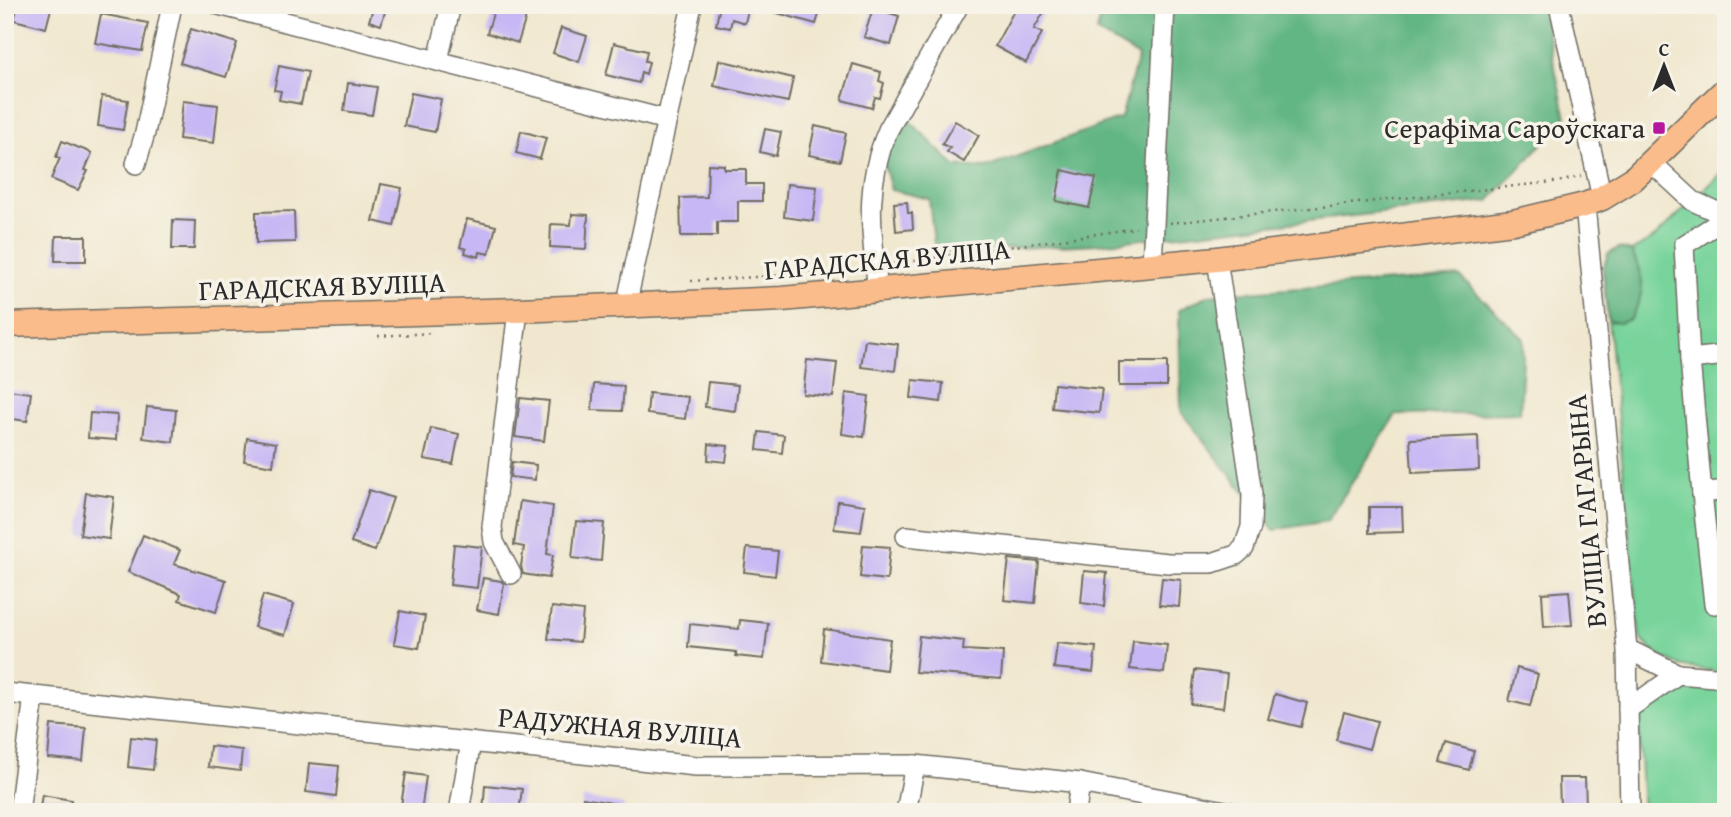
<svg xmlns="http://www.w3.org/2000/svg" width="1731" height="817" font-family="'Gentium Book Plus',serif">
	<rect width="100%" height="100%" fill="#f7f3e8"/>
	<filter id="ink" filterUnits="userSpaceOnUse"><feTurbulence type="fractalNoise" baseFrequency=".0143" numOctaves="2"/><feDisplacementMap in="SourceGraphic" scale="14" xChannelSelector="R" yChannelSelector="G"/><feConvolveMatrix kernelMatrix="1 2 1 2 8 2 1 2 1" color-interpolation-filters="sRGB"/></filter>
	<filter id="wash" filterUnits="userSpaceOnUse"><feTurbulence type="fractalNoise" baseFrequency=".00686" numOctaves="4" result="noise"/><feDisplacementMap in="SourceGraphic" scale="28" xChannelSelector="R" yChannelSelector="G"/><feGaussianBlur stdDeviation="1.57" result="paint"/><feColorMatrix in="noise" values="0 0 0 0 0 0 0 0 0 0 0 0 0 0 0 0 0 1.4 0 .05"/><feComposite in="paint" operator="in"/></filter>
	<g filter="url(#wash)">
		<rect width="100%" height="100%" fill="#f0e7ce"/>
		<g fill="#79d49b" stroke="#528063" stroke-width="2">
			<path d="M 1726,169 L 1726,672 C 1690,669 1665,667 1640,638 L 1603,269 L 1608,254 L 1619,248 L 1632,251 L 1655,237 Z"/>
			<polygon points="1673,686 1726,689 1726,812 1643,812 1638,718 1650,700"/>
		</g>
		<g fill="#62b683" stroke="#467057" stroke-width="2">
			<polygon points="1103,5 1541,5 1566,118 1489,201 1098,244 935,252 929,199 891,190 882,157 910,121 955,166 986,168 1121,118 1138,56 1097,32"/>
			<path d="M 1619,248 L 1632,252 C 1645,281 1646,290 1631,319 L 1620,323 L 1608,321 L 1603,269 L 1608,254 Z"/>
			<polygon points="1459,276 1524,339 1520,413 1396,415 1327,521 1274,530 1181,412 1179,310 1208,295"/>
		</g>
		<g id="blocks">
			<g fill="#c7b7f4">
				<polygon points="18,5 52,5 46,28 14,20"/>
				<polygon points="374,5 387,5 381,25 369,21"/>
				<polygon points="720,5 749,5 745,23 732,19 730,28 716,25"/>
				<polygon points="763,5 812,5 821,8 816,24 763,9"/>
				<polygon points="1017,5 1048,5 1034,29 1042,33 1026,63 995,46"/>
				<polygon points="495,7 526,17 518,43 487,33"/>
				<polygon points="873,8 899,16 891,45 864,37"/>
				<polygon points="101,14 148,23 142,51 95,43"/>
				<polygon points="561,28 587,36 579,62 553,53"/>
				<polygon points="191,29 237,43 226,77 180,63"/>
				<polygon points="614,43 647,51 645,61 649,62 646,74 641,72 639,83 606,75"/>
				<polygon points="719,60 793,78 788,102 714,86"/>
				<polygon points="853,64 881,72 879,81 884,83 880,98 875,97 872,108 842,100"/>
				<polygon points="279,66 308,72 301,104 279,100 281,91 274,90"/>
				<polygon points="348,83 377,87 372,115 344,111"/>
				<polygon points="411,93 441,99 435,132 404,126"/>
				<polygon points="102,96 128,100 123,130 98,126"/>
				<polygon points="183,101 218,105 214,143 179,139"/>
				<polygon points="955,121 979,135 964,162 947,152 950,148 942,144"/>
				<polygon points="815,126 846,133 840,161 809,155"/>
				<polygon points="765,129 781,132 776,156 760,152"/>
				<polygon points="521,131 546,138 540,159 516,153"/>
				<polygon points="62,141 92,153 85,170 88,171 78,190 51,179 60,158 56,157"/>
				<polygon points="708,164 724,165 724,169 746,169 746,184 762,184 762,201 738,201 738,222 717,222 717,236 681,236 680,198 707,197"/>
				<polygon points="1062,170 1096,178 1089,208 1056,201"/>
				<polygon points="381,184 402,188 394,226 373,221"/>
				<polygon points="787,184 817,187 813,221 784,217"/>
				<polygon points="907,202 908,213 912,213 913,229 896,231 894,203"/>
				<polygon points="294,211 295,242 256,243 256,212"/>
				<polygon points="572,214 588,215 586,249 550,247 551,224 571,225"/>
				<polygon points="467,219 496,226 489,254 480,252 479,257 465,253 466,249 460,247"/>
				<polygon points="173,220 195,221 194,249 172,249"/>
				<polygon points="56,236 86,236 86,261 55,261"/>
				<polygon points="865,340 898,344 895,371 861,367"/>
				<polygon points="807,360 837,363 833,397 803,394"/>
				<rect x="1119" y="362" width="48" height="24"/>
				<polygon points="913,380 943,383 941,402 911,398"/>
				<polygon points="708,382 738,385 735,411 705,407"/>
				<polygon points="594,384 624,386 622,411 592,410"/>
				<polygon points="1054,384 1102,389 1099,413 1052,408"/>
				<polygon points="8,390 31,393 27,421 5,418"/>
				<polygon points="649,393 688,397 685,419 647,414"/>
				<polygon points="846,393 869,396 864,437 842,434"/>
				<polygon points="520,398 549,401 544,441 515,437"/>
				<polygon points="147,407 176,410 173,442 143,438"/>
				<polygon points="90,413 117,415 116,440 88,438"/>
				<polygon points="431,428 459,434 453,464 424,459"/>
				<polygon points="759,432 784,435 782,453 757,450"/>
				<polygon points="1478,436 1479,470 1412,473 1410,439"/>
				<polygon points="247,438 276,443 273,466 244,461"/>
				<polygon points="709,444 728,446 726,462 708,460"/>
				<polygon points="512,462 536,465 535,480 510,477"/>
				<polygon points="369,490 393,498 375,551 351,543"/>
				<polygon points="86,493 114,497 109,539 80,535"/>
				<polygon points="520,501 553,506 547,554 553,555 549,578 523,574 521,566 524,547 514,545"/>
				<polygon points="838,501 865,505 861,532 834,529"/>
				<polygon points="1369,507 1402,507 1403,532 1369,533"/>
				<polygon points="576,521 604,523 601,561 572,558"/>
				<polygon points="143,535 180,550 174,564 226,580 216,612 179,600 181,594 128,572"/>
				<polygon points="454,544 482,547 477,588 450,585"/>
				<polygon points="863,545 890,547 887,580 860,577"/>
				<polygon points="747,548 778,551 775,576 744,572"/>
				<polygon points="1009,559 1039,562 1035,603 1004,600"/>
				<polygon points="1084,571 1107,573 1104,606 1081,603"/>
				<polygon points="483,578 501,581 504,584 499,614 477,610"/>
				<polygon points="1162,578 1181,580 1179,607 1159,605"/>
				<polygon points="1569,591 1572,625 1544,627 1542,593"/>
				<polygon points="263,595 294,604 285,635 254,627"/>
				<polygon points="552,607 583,611 580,642 548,639"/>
				<polygon points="400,611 425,616 419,648 394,644"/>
				<polygon points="740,620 768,623 764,659 736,656 736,652 688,647 690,624 739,629"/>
				<polygon points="824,629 890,639 886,670 821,661"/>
				<polygon points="919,636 964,641 963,650 1003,652 1001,679 915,672"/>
				<polygon points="1133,641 1167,645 1164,673 1130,669"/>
				<polygon points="1057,643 1096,647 1093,672 1054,668"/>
				<polygon points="1517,668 1538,674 1530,706 1509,701"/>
				<polygon points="1195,670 1227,674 1223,708 1191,704"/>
				<polygon points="1275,694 1307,703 1301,727 1268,719"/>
				<polygon points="1344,712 1377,721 1369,749 1336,740"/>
				<polygon points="51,725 86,728 83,761 48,758"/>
				<polygon points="131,737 156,740 153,770 128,767"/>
				<polygon points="1446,743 1474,751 1469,770 1440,762"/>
				<polygon points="210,746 242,750 240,771 208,767"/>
				<polygon points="309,763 339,766 336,796 306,792"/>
				<polygon points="406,773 426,776 421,812 400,812"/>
				<polygon points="1559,778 1585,778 1586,805 1560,806"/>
				<polygon points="485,785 522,789 519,812 483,812"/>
				<polygon points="42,795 72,800 70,812 39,812"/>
				<polygon points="583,798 624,805 623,812 581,812"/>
			</g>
		</g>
	</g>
	<g filter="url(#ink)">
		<use href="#blocks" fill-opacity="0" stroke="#706d64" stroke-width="2"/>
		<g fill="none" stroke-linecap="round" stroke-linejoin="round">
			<g stroke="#706d64" stroke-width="22">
				<g id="minor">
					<polyline points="219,5 667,120"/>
					<polyline points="1559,5 1602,198"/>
					<polyline points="438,60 451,5"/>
					<polyline points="1652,163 1693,201 1726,216"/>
					<polyline points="136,164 145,133 172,5"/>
					<polyline points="1585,205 1627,649 1630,812"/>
					<polyline points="1726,218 1684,245 1690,359 1726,355"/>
					<polyline points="1152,265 1165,5"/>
					<path d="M 878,290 C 871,232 864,186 888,130 L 959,5"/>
					<polyline points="626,306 692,5"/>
					<polyline points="1690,359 1702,493 1726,490"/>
					<polyline points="1702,493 1714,604 1726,601"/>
					<polyline points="906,536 1168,563 1212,563 1236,555 1244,548 1251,527 1252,494 1217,259"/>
					<polyline points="511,574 494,542 492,527 518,310"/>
					<polyline points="1627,649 1678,674 1726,678"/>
					<polyline points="5,693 696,766 915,765 1080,783 1230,812"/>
					<polyline points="1628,709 1678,674"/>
					<polyline points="19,812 34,696"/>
					<polyline points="459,812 471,742"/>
					<polyline points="906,812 915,765"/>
					<polyline points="1076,812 1080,783"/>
				</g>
			</g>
			<g stroke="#706d64" stroke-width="27">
				<polyline id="major" points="5,325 518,310 782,299 1217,259 1513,222 1585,205 1602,198 1633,179 1726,89"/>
			</g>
			<g stroke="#706d64" stroke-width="2.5" stroke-dasharray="2 5" stroke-linecap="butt">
				<polyline points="1170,223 1563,181 1581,176"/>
				<polyline points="893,264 1136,228"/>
				<polyline points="691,281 835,272"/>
				<polyline points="378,336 432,333"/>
			</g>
			<use href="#minor" stroke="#fff" stroke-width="19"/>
			<use href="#major" stroke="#fabc8b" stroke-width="24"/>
		</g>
	</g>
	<rect fill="#b5179e" stroke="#f7f3e8" stroke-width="2.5" x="1652" y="121" width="14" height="14" rx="3.5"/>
	<g text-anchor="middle" stroke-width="7" stroke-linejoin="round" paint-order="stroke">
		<g font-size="28" fill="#2b2b2b" stroke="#f7f3e8" text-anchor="end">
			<text x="1645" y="138">Серафіма Сароўскага</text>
		</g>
		<g font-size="28" fill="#2b2b2b" stroke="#f7f3e8">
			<text transform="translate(887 259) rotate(-5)" y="10">ГАРАДСКАЯ ВУЛІЦА</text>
			<text transform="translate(322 286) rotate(-2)" y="10">ГАРАДСКАЯ ВУЛІЦА</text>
			<text transform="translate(1586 511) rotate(-95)" y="10">ВУЛІЦА ГАГАРЫНА</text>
			<text transform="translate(620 727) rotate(5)" y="10">РАДУЖНАЯ ВУЛІЦА</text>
		</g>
	</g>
	<rect width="1731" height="817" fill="none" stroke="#f7f3e8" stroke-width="28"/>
	<g transform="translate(1664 66)" stroke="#f7f3e8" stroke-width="5" paint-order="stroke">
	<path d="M0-5L12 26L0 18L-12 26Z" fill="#2b2b2b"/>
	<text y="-10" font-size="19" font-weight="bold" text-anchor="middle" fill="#2b2b2b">С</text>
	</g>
</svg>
